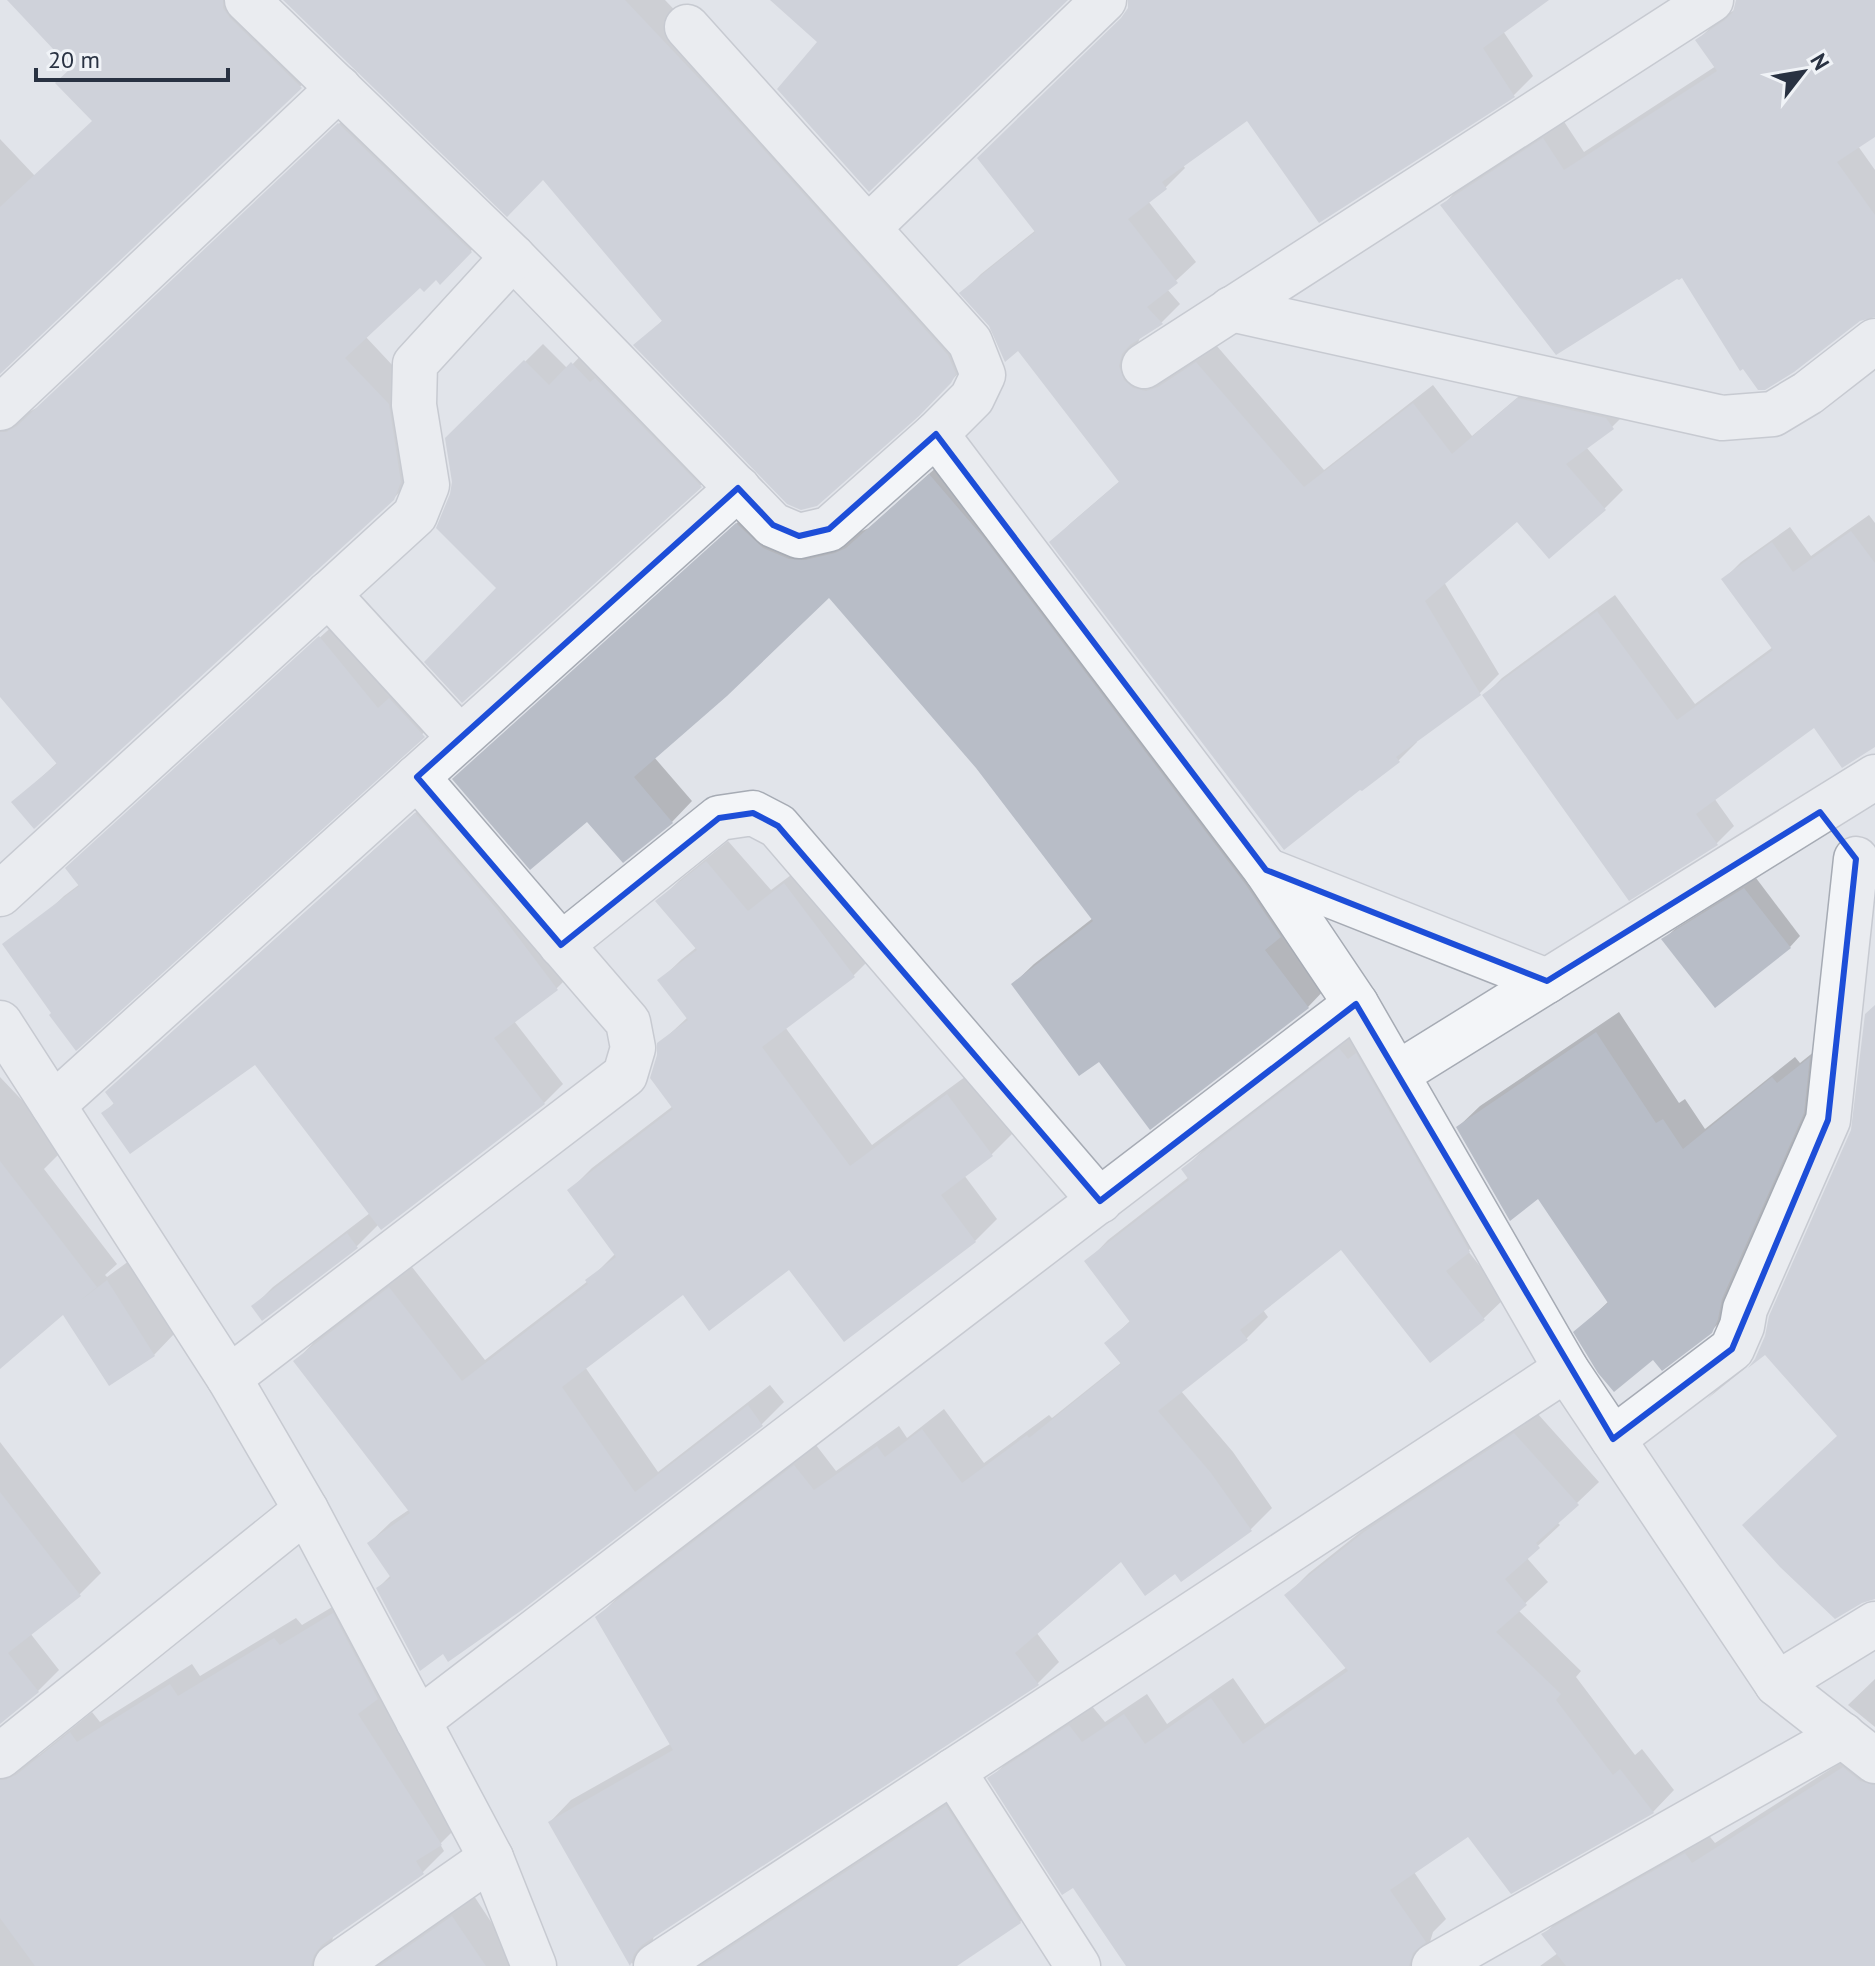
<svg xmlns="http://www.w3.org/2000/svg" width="1875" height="1966" font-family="'PT Sans',sans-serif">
	<rect width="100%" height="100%" fill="#e1e4ea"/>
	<g fill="#0003">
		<polygon points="10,0 253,0 322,66 0,372 0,139 35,176 94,121 74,67"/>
		<polygon points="286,0 665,0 732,70 972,360 917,414 636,345 663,320 543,177"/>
		<polygon points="1130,0 1545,0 1503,31 1533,76 1514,95 1320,220 1247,118 1182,164 1185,168 1166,187 1148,201 1196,262 1167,289 1180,304 1161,323 1140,337 1137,346 1216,345 1324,470 1433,385 1472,436 1538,380 1631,408 1612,427 1586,447 1623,490 1604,509 1517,519 1444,582 1499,674 1480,693 1416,740 1417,742 1398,761 1052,542 1071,523 1121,480 1018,348 991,325 962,293 981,274 1036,230 1130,7"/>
		<polygon points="1738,0 1875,0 1875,135 1858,146 1875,170 1875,315 1683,275 1443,205 1461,186 1563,120 1584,152 1716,66 1698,40 1717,21 1736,9"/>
		<polygon points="360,104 491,230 441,282 436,277 420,285 365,336 409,383 414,477 393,499 14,802 58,762 0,694 0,400 15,412 29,412 40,406"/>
		<polygon points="543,344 568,369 590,346 718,468 700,486 452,495 454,482 447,439"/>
		<polygon points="950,455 1328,986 1308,1007 1099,1059 1013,984 1034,964 1093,918 978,767 830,595 654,757 692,801 672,822 587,819 475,759 758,504 827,541 857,533 869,528"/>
		<polygon points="1869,515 1875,523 1875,744 1815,725 1714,798 1734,826 1717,843 1629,898 1485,695 1502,678 1615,595 1695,704 1773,647 1724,579 1741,562 1790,527 1811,556"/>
		<polygon points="338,621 440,718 76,1048 47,912 64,896 80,884 85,852"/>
		<polygon points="435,795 575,970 556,989 514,1021 563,1084 544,1103 379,1224 357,1246 263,1318 254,1306 273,1287 370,1213 255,1062 104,1113 115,1102 127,1073"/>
		<polygon points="728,841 771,890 807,863 876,953 854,975 785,1027 872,1145 969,1074 1013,1133 991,1155 964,1175 997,1219 975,1241 845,1340 789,1268 683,1292 585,1367 658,1472 770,1385 784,1402 762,1424 520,1609 378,1588 391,1575 369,1543 391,1522 410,1509 296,1361 317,1339 412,1267 485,1360 588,1281 616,1253 570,1190 592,1168 673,1106 659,1044 688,1017 660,980 682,959 697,947 658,901 680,880"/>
		<polygon points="1756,878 1800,936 1790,947 1664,939 1675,929"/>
		<polygon points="1619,1012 1679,1103 1685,1099 1705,1129 1795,1057 1800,1063 1830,1039 1824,1090 1733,1309 1710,1332 1653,1358 1576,1332 1609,1301 1539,1196 1458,1127 1480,1106"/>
		<polygon points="1362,1028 1490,1229 1468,1251 1505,1298 1483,1319 1342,1247 1263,1310 1268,1317 1247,1338 1181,1391 1233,1452 1272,1508 1251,1529 1181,1579 1175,1572 1121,1559 1036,1632 1059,1662 1037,1684 654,1935 652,1944 632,1964 550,1822 571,1800 672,1743 598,1617 619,1596 816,1445 836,1471 899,1426 907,1438 944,1409 984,1463 1049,1415 1052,1418 1122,1362 1107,1343 1131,1320 1087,1262 1108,1240 1189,1177 1183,1170 1205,1148"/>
		<polygon points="0,1077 36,1115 60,1153 44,1169 117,1264 105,1275 107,1277 129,1261 175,1333 154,1355 64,1312 0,1366"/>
		<polygon points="1745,1367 1743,1370 1707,1399 1718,1388"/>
		<polygon points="1537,1413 1599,1482 1557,1522 1560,1525 1526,1557 1548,1582 1518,1610 1581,1671 1576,1677 1635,1755 1642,1749 1674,1790 1653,1812 1468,1834 1414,1872 1446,1919 1433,1932 1430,1942 1433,1956 1442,1966 1128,1966 1074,1885 990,1779 1012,1757 1091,1705 1105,1722 1147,1694 1167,1724 1233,1678 1265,1724 1347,1667 1287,1595 1309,1573 1388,1510"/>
		<polygon points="0,1442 101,1573 80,1594 30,1633 59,1670 38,1691 0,1721"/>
		<polygon points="354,1594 462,1822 440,1844 444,1851 423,1872 333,1935 332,1945 345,1966 0,1966 0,1747 26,1760 39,1755 92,1712 100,1722 192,1664 200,1676 296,1618 302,1625"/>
		<polygon points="1875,1679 1875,1727 1848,1705"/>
		<polygon points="1865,1747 1875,1754 1875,1966 1540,1966 1558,1953 1544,1934 1566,1913 1707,1833 1715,1843"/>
		<polygon points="963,1791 1036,1905 1020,1922 954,1966 696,1966"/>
		<polygon points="474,1896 503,1940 524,1966 373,1966"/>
	</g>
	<g fill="#b8bdc7">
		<polygon points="7,0 223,0 223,8 230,18 302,88 0,374 0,207 92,121 55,83 71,68"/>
		<polygon points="283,0 625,0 711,91 948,355 956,374 951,383 919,416 817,506 801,510 787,504 633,345 662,321 543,180 507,217"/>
		<polygon points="770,0 1068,0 869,192 777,89 817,42"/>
		<polygon points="1128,0 1549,0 1483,48 1515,97 1319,223 1247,121 1162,182 1167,189 1128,219 1178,283 1147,307 1163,324 1130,345 1122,354 1119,366 1124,380 1133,388 1146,391 1158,387 1196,362 1304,487 1413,403 1452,454 1517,398 1606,418 1614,429 1566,464 1606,510 1549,559 1517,522 1425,601 1481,695 1396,757 1400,762 1362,791 1360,790 1284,850 1049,542 1119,482 1018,351 1005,362 989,326 959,293 1035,232 977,158 1121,18 1128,8"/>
		<polygon points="1736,0 1875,0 1875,137 1837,162 1875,215 1875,317 1860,321 1794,372 1765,390 1758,390 1743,369 1740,371 1682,278 1679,280 1677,279 1556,355 1440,205 1543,138 1564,170 1717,71 1695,40 1725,20 1733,12"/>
		<polygon points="338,123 472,252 440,285 436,280 424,292 420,288 345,358 389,404 401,482 394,500 34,829 11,802 57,764 0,697 0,432 6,432 17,426"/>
		<polygon points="524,360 549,385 571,362 590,382 595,378 702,487 462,703 424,662 496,588 436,528 450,494 452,482 445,438"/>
		<polygon points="929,474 983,537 1246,885 1281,937 1265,950 1309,1008 1150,1130 1099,1062 1079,1076 1011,984 1093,921 976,768 829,598 727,696 634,777 673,823 623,863 587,822 530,870 452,779 736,523 763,548 789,559 805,560 835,553 846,548"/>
		<polygon points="1851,531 1875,563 1875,747 1842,768 1814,728 1696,814 1718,845 1629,901 1482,695 1597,611 1677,720 1773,650 1721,579 1772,542 1793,572"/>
		<polygon points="319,636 378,708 389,698 425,737 76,1051 49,1015 51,1013 2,944 79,886 65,868"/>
		<polygon points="415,813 496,908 558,990 494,1038 545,1104 381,1230 255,1065 130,1154 101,1113 114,1104 105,1092"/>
		<polygon points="706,861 748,911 784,883 855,977 762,1047 850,1166 947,1094 993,1156 941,1195 976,1242 844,1342 789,1270 709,1331 683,1295 562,1387 635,1492 748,1405 763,1426 522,1610 448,1662 443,1654 420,1671 376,1588 391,1578 367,1543 410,1513 293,1361 389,1287 462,1381 588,1284 585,1280 616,1257 567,1190 673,1109 650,1078 657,1055 657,1043 688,1020 657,980 697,950 655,901"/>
		<polygon points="1744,888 1791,948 1715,1008 1661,939"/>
		<polygon points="1875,1005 1875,1599 1862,1603 1835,1619 1780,1567 1742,1525 1837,1436 1765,1355 1748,1368 1755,1359 1765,1336 1769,1316 1851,1130 1865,1014"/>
		<polygon points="1596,1032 1656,1123 1663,1119 1683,1149 1772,1077 1777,1083 1810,1057 1804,1113 1722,1299 1718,1319 1712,1333 1662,1371 1653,1360 1614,1392 1598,1373 1573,1332 1608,1303 1538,1199 1510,1221 1456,1127"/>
		<polygon points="1339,1048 1348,1059 1356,1053 1470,1252 1446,1271 1485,1320 1430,1363 1341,1250 1240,1330 1248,1340 1158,1411 1211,1473 1252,1531 1181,1582 1175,1574 1145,1596 1121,1562 1015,1653 1039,1685 642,1945 634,1954 630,1966 548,1822 673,1750 595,1617 794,1465 814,1490 877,1446 885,1457 922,1429 962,1483 1027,1435 1029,1438 1121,1364 1104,1343 1130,1322 1084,1261 1189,1180 1181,1169"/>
		<polygon points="0,1161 97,1287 81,1300 107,1280 155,1356 109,1386 63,1315 0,1369"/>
		<polygon points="347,1233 358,1248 262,1321 251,1306"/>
		<polygon points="1514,1433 1579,1505 1536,1543 1540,1548 1505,1579 1527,1605 1496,1632 1561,1694 1556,1700 1613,1775 1620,1769 1654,1813 1511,1894 1468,1837 1390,1890 1426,1942 1413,1953 1409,1966 1126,1966 1073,1888 1062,1895 987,1778 1069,1725 1082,1742 1124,1714 1145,1744 1211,1698 1243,1744 1348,1671 1284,1595 1364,1532"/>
		<polygon points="0,1492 81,1596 8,1653 39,1692 0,1724"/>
		<polygon points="333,1613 378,1699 358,1714 442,1845 416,1861 424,1874 322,1945 314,1955 311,1966 35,1966 0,1918 0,1780 5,1780 16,1775 70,1732 77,1742 170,1684 178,1696 274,1638 280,1645"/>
		<polygon points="1843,1767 1860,1781 1875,1785 1875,1966 1566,1966 1541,1934 1685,1853 1692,1863"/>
		<polygon points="946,1806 1021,1923 957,1966 702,1966"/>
		<polygon points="452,1916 486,1966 380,1966"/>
	</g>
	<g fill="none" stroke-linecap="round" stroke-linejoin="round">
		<g stroke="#a6abb4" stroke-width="47">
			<g id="minor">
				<polyline points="247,0 513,257 773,525 799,536 829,529 936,434 972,398 983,375 970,342 687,27"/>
				<polyline points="868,228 1104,0"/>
				<polyline points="1231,309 1722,418 1773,414 1808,393 1875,341"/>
				<polyline points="1144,366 1711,0"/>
				<polyline points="0,408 339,88"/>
				<polyline points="936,434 1266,870 1356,1004 1566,1369 1777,1684 1875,1761"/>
				<polyline points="328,594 460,738"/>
				<polyline points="1266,870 1547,981"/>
				<polyline points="0,894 415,515 427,485 414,405 415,364 513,257"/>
				<polyline points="561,945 719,818 753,813 778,826 1100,1201"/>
				<polyline points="0,1023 229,1378 306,1510 491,1858 534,1966"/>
				<polyline points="1397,1074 1875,777"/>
				<polyline points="53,1105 738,488"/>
				<polyline points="229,1378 625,1075 633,1048 628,1022 417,777"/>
				<polyline points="1613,1439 1732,1349 1742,1326 1745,1309 1828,1120 1856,859"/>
				<polyline points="1777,1684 1875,1624"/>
				<polyline points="418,1721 1356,1004"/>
				<polyline points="0,1756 306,1510"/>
				<polyline points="953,1771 1078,1966"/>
				<polyline points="336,1966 491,1858"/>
				<polyline points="656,1966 1566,1369"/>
				<polyline points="1434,1966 1843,1735"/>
			</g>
		</g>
		<use href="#minor" stroke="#f3f5f8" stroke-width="44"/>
	</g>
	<path d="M0 0H1875V1966H0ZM 936,434 L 1266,870 L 1547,981 L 1820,812 L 1856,859 L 1828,1120 L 1732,1349 L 1613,1439 L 1356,1004 L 1100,1201 L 778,826 L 753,813 L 719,818 L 561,945 L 417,777 L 738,488 L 773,525 L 799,536 L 829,529 Z" fill="#e1e4ea" fill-opacity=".55" fill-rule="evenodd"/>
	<path fill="none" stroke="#1d4ed8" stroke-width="6" stroke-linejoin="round" d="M 936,434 L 1266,870 L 1547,981 L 1820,812 L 1856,859 L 1828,1120 L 1732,1349 L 1613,1439 L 1356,1004 L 1100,1201 L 778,826 L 753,813 L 719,818 L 561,945 L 417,777 L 738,488 L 773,525 L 799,536 L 829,529 Z"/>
	<g transform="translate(1803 72) rotate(59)" stroke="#f0f3f7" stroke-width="6" paint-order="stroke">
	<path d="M0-6L14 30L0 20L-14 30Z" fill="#293242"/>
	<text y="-12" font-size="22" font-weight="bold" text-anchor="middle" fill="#293242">N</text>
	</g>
	<path d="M36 68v12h192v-12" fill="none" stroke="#293242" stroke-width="4"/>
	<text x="48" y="68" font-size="24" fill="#293242" stroke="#f0f3f7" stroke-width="6" paint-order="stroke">20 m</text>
</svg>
